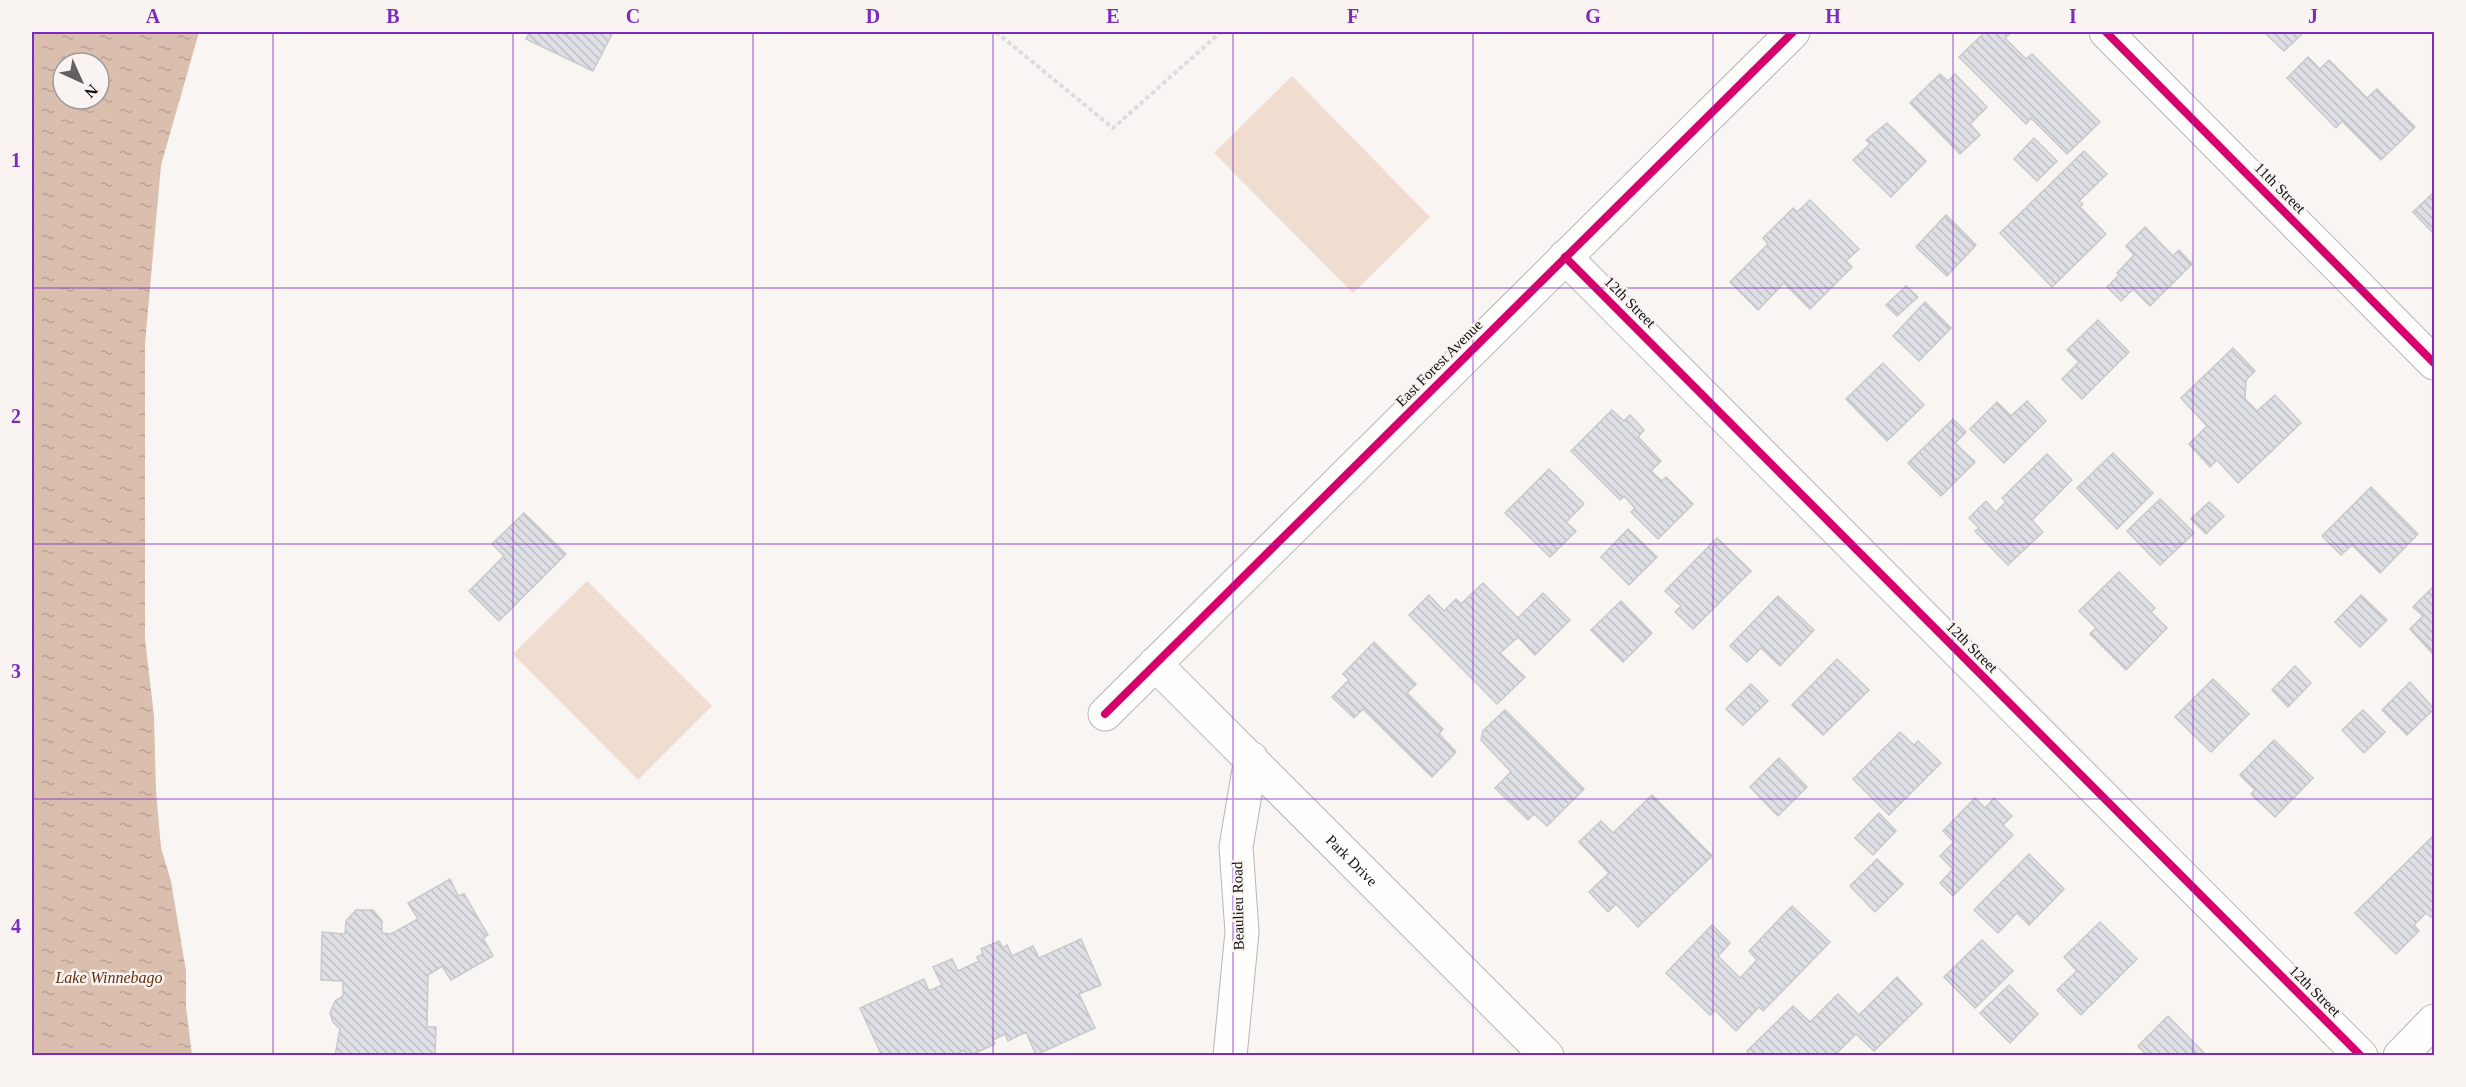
<svg xmlns="http://www.w3.org/2000/svg" width="2466" height="1087" font-family="'Times New Roman',serif">
	<defs>
		<pattern id="water-ripples" width="26" height="14" patternUnits="userSpaceOnUse" patternTransform="scale(1.5)"><rect width="26" height="14" fill="#dabeae"/><path d="M2 4q2-2 4 0t4 0M15 11q2-2 4 0t4 0" fill="none" stroke="#baa295"/></pattern>
		<pattern id="building-back-hatch" width="6" height="6" patternUnits="userSpaceOnUse" patternTransform="scale(1.5)"><rect width="6" height="6" fill="#dfe0e6"/><path d="M-1 5l2 2M0 0l6 6M5-1l2 2" fill="none" stroke="#bebfc4"/></pattern>
	</defs>
	<rect width="100%" height="100%" fill="#f8f5f3"/>
	<g fill="#f1dcd0">
		<polygon points="1292,76 1430,217 1353,293 1214,153"/>
		<polygon points="587,581 712,706 638,780 513,654"/>
	</g>
	<path fill="url(#water-ripples)" fill-rule="evenodd" d="M 32,32 L 199,32 L 161,165 L 145,344 L 145,639 L 154,716 L 156,791 L 161,848 L 171,881 L 186,971 L 186,1007 L 192,1055 L 32,1055 ZM 63,63 L 99,63 L 99,99 L 63,99 Z"/>
	<g fill="url(#building-back-hatch)" stroke="#cac9c9" stroke-width="1.5">
		<polygon points="530,32 613,32 593,71 526,39"/>
		<polygon points="1985,32 2012,32 2005,38 2026,59 2032,54 2100,122 2067,154 2031,118 2026,124 1959,57"/>
		<polygon points="2264,32 2304,32 2284,51"/>
		<polygon points="2308,57 2320,69 2329,60 2367,98 2377,89 2415,127 2381,160 2342,121 2336,128 2287,78"/>
		<polygon points="1940,74 1948,81 1955,74 1987,107 1970,124 1980,135 1960,154 1910,103"/>
		<polygon points="1887,123 1926,161 1891,197 1853,160 1870,144 1866,140"/>
		<polygon points="2034,138 2057,161 2037,181 2014,159"/>
		<polygon points="2084,151 2107,174 2079,201 2083,204 2080,207 2106,234 2052,287 2000,233"/>
		<polygon points="2434,192 2434,234 2413,212"/>
		<polygon points="1810,200 1859,249 1846,261 1852,267 1810,309 1784,283 1758,310 1730,282 1768,244 1763,238 1793,208 1797,212"/>
		<polygon points="1946,215 1976,245 1947,276 1916,247"/>
		<polygon points="2145,227 2173,256 2179,250 2192,264 2150,306 2133,289 2121,301 2107,287 2119,275 2117,273 2134,255 2126,246"/>
		<polygon points="1906,286 1918,297 1897,316 1886,305"/>
		<polygon points="1925,302 1951,328 1919,361 1893,336"/>
		<polygon points="2098,320 2129,352 2082,399 2062,379 2079,362 2067,350"/>
		<polygon points="2233,348 2255,371 2246,380 2245,399 2257,411 2275,395 2301,423 2238,483 2217,460 2210,467 2189,444 2207,426 2181,398"/>
		<polygon points="1883,363 1924,405 1887,441 1846,399"/>
		<polygon points="2027,401 2046,421 2004,463 1970,429 1997,402 2011,416"/>
		<polygon points="1612,410 1624,421 1630,415 1644,430 1638,437 1661,461 1651,471 1662,481 1666,477 1693,504 1658,539 1631,512 1635,508 1624,496 1620,500 1571,451"/>
		<polygon points="1953,419 1966,432 1955,443 1975,462 1941,496 1908,463"/>
		<polygon points="2113,453 2153,493 2117,529 2077,488"/>
		<polygon points="2047,454 2072,480 2032,520 2043,532 2008,565 1975,531 1979,528 1969,518 1986,501 1996,512 2006,502 2002,498"/>
		<polygon points="1549,469 1584,504 1566,522 1576,531 1550,557 1505,513"/>
		<polygon points="2371,487 2418,534 2380,573 2352,545 2341,555 2322,536"/>
		<polygon points="2160,499 2194,533 2160,565 2127,531"/>
		<polygon points="2209,502 2224,516 2206,534 2191,519"/>
		<polygon points="524,513 566,554 499,621 469,591 504,556 492,544"/>
		<polygon points="1628,529 1657,557 1629,585 1601,557"/>
		<polygon points="1717,538 1751,571 1693,629 1675,612 1681,606 1665,591"/>
		<polygon points="2119,572 2155,608 2151,612 2167,628 2126,670 2090,634 2096,628 2079,611"/>
		<polygon points="1483,583 1518,618 1543,593 1570,620 1535,655 1518,637 1500,653 1525,677 1497,704 1409,615 1429,595 1444,611 1456,599 1461,604"/>
		<polygon points="2432,588 2434,591 2434,655 2410,629 2423,616 2413,607"/>
		<polygon points="2361,595 2387,620 2360,647 2335,622"/>
		<polygon points="1778,596 1814,630 1780,666 1761,648 1747,662 1730,646"/>
		<polygon points="1621,601 1652,633 1623,662 1591,630"/>
		<polygon points="1374,642 1416,684 1407,693 1443,729 1439,734 1456,752 1432,777 1363,709 1354,718 1332,697 1349,680 1343,674"/>
		<polygon points="1837,659 1869,690 1823,735 1792,705"/>
		<polygon points="2295,666 2311,683 2288,707 2272,690"/>
		<polygon points="2213,679 2249,714 2211,752 2175,717"/>
		<polygon points="2410,682 2434,709 2407,735 2382,710"/>
		<polygon points="1751,684 1768,701 1743,725 1726,709"/>
		<polygon points="1505,710 1584,789 1547,826 1534,814 1528,820 1495,788 1511,772 1481,740 1483,731"/>
		<polygon points="2363,710 2385,732 2364,753 2342,730"/>
		<polygon points="1900,732 1914,745 1918,741 1941,763 1889,815 1853,779"/>
		<polygon points="2274,740 2313,778 2275,817 2251,794 2255,790 2240,775"/>
		<polygon points="1779,758 1807,787 1778,816 1750,787"/>
		<polygon points="1652,795 1712,856 1638,927 1616,904 1608,912 1589,892 1609,873 1579,842 1601,821 1613,833"/>
		<polygon points="1975,798 1985,808 1994,798 2012,816 2003,825 2013,835 1953,896 1940,883 1953,869 1940,856 1954,842 1943,831"/>
		<polygon points="1879,813 1896,831 1873,855 1855,838"/>
		<polygon points="2434,835 2434,913 2431,917 2426,913 2414,925 2419,931 2396,954 2355,913"/>
		<polygon points="2029,854 2064,889 2029,925 2017,913 1998,933 1974,910"/>
		<polygon points="1877,859 1903,884 1875,912 1850,886"/>
		<polygon points="450,879 458,896 464,894 488,935 483,938 493,956 451,980 442,966 428,975 427,1027 436,1027 435,1056 335,1056 340,1029 333,1022 330,1013 335,1001 343,996 343,981 321,980 322,932 345,934 346,921 356,910 373,910 382,921 382,933 391,934 418,919 408,903"/>
		<polygon points="1792,906 1830,942 1763,1011 1759,1007 1736,1031 1715,1010 1710,1015 1666,973 1712,925 1730,943 1718,956 1740,978 1757,960 1749,951"/>
		<polygon points="2100,922 2137,959 2081,1015 2057,990 2077,971 2064,957"/>
		<polygon points="1081,939 1101,985 1079,994 1095,1028 1036,1055 1026,1032 1008,1041 1005,1034 993,1040 995,1044 969,1056 964,1050 953,1056 882,1056 860,1008 924,979 929,991 942,985 933,967 952,959 958,971 979,961 977,957 983,954 981,949 999,941 1003,948 1007,945 1012,956 1033,946 1039,958"/>
		<polygon points="1982,940 2013,971 1975,1008 1944,977"/>
		<polygon points="1897,977 1922,1004 1874,1051 1856,1034 1834,1056 1751,1056 1747,1051 1793,1006 1810,1022 1838,994 1859,1015"/>
		<polygon points="2009,985 2038,1014 2010,1043 1980,1013"/>
		<polygon points="2168,1016 2207,1056 2147,1056 2138,1046"/>
	</g>
	<g fill="none" stroke-linecap="round" stroke-linejoin="round">
		<g stroke="#b8b6b5" stroke-width="35">
			<g id="minor">
				<polyline points="2106,32 2434,363"/>
				<polyline points="1565,257 2361,1056"/>
				<path id="s1" d="M 1155,664 L 1547,1056"/>
				<polyline points="1105,714 1793,32"/>
				<polyline points="1230,1056 1242,932 1236,847 1251,758"/>
				<polyline points="2400,1056 2434,1021"/>
			</g>
		</g>
		<polyline stroke="#dddcdc" stroke-width="4" stroke-dasharray="4.5 3" stroke-linecap="butt" points="996,32 1113,128 1221,32"/>
		<use href="#minor" stroke="#fefefd" stroke-width="33"/>
		<g stroke="#f9f4f2" stroke-width="11">
			<g id="cycleway">
				<polyline points="2106,32 2434,363"/>
				<polyline points="1565,257 2361,1056"/>
				<polyline points="1105,714 1793,32"/>
			</g>
		</g>
		<use href="#cycleway" stroke="#d6006c" stroke-width="8"/>
	</g>
	<path fill="none" stroke="#7b2cbf" stroke-width="1.5" stroke-opacity="0.55" d="M 273,32 L 273,1056M 513,32 L 513,1056M 753,32 L 753,1056M 993,32 L 993,1056M 1233,32 L 1233,1056M 1473,32 L 1473,1056M 1713,32 L 1713,1056M 1953,32 L 1953,1056M 2193,32 L 2193,1056M 32,288 L 2434,288M 32,544 L 2434,544M 32,799 L 2434,799"/>
	<g text-anchor="middle" stroke-width="5" stroke-linejoin="round" paint-order="stroke">
		<g font-size="15" fill="#121110" stroke="#f9f4f2">
			<text transform="translate(2280 188) rotate(45)" y="5">11th Street</text>
			<text transform="translate(1630 302) rotate(45)" y="5">12th Street</text>
			<text transform="translate(1439 363) rotate(-45)" y="5">East Forest Avenue</text>
			<text transform="translate(1972 647) rotate(45)" y="5">12th Street</text>
			<text dy="5" stroke="none"><textPath href="#s1" startOffset="278">Park Drive</textPath></text>
			<text transform="translate(1238 906) rotate(-91)" y="5">Beaulieu Road</text>
			<text transform="translate(2315 991) rotate(45)" y="5">12th Street</text>
		</g>
		<g font-size="16" font-style="italic" fill="#622f0e" stroke="#f9f4f2">
			<text x="109" y="983">Lake Winnebago</text>
		</g>
	</g>
	<rect width="2466" height="1087" fill="none" stroke="#f9f4f2" stroke-width="66"/>
	<g transform="translate(81 81) rotate(135)"><circle r="28" fill="#f9f4f2" stroke="#9d9998" stroke-width="1.5"/>
	<path d="M0-4.5L10 22L0 15L-10 22Z" fill="#62615f"/>
	<text y="-9" font-size="16" font-weight="bold" text-anchor="middle" fill="#121110">N</text>
	</g>
	<rect x="33" y="33" width="2400" height="1021" fill="none" stroke="#7b2cbf" stroke-width="2"/>
	<g font-size="20" text-anchor="middle" font-weight="bold" fill="#7b2cbf">
		<text x="153" y="23">A</text>
		<text x="393" y="23">B</text>
		<text x="633" y="23">C</text>
		<text x="873" y="23">D</text>
		<text x="1113" y="23">E</text>
		<text x="1353" y="23">F</text>
		<text x="1593" y="23">G</text>
		<text x="1833" y="23">H</text>
		<text x="2073" y="23">I</text>
		<text x="2313" y="23">J</text>
		<text x="16" y="167">1</text>
		<text x="16" y="423">2</text>
		<text x="16" y="678">3</text>
		<text x="16" y="933">4</text>
	</g>
</svg>
